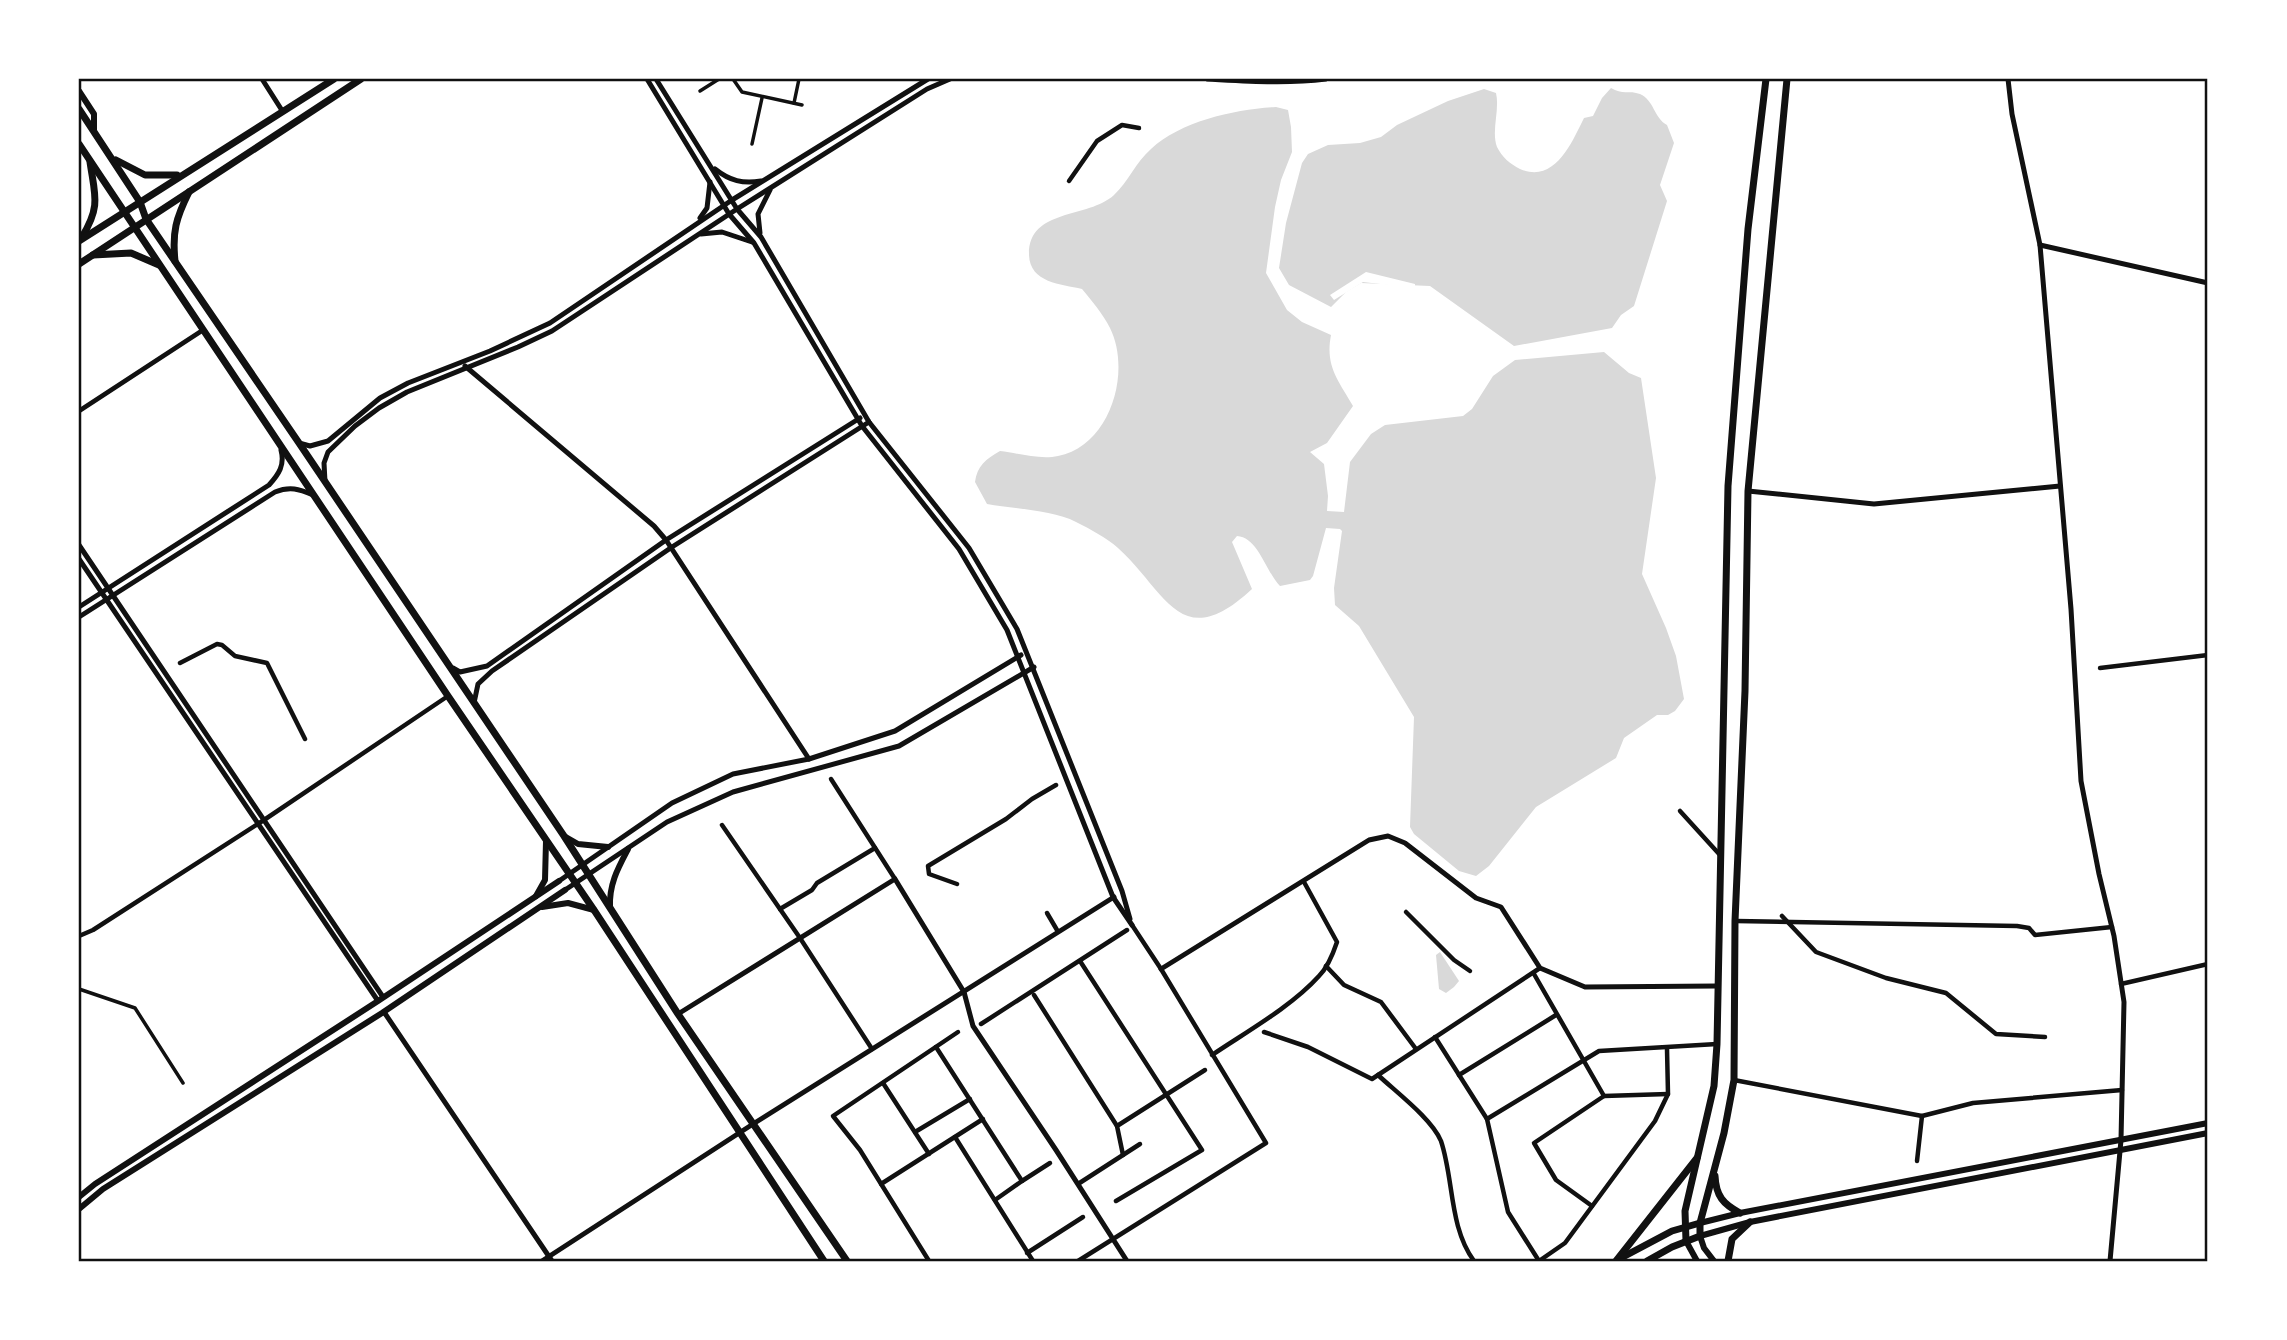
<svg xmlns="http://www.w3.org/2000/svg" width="2287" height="1340" font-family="Lato,sans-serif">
	<rect width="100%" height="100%" fill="#fff"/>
	<g fill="#d9d9d9">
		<path d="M 1611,88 C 1622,95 1629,90 1640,94 C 1654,100 1654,118 1667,125 L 1674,143 L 1660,185 L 1667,201 L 1634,306 L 1621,315 L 1612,328 L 1514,346 L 1430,286 L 1361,283 L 1346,292 L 1331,307 L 1289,285 L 1279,268 L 1286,223 L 1302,163 L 1308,154 L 1328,145 L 1360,143 L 1381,137 L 1397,125 L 1448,101 L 1484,89 L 1496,93 C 1500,110 1491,131 1497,147 C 1502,157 1510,164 1520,169 C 1555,184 1572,142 1584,118 L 1593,116 L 1602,98 Z"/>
		<path d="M 1276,107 L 1288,110 L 1291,127 L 1292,152 L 1281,180 L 1275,207 L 1266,273 L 1287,310 L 1302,322 L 1331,335 C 1325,366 1338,380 1353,406 L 1327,443 L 1310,452 L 1324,464 L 1328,496 L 1327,511 L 1344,512 L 1350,462 L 1371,434 L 1385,425 L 1463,416 L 1472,409 L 1493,376 L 1515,360 L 1604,352 L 1629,373 L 1641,378 L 1656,478 L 1642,574 L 1666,628 L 1676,656 L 1684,699 L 1675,711 L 1668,715 L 1657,715 L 1624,738 L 1616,758 L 1536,807 L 1489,866 L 1476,876 L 1459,871 L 1414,834 L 1410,827 L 1414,717 L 1359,626 L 1335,605 L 1334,588 L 1342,531 L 1340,529 L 1326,528 L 1313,576 L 1310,580 L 1280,586 C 1266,572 1258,537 1237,536 L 1232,542 L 1252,589 C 1180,656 1166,591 1118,548 C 1107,538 1090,529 1076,522 C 1053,510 1014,509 987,504 L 975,482 C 977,466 986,459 1000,451 C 1018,453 1040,460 1058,456 C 1110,446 1132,372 1110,328 C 1103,314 1092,301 1082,289 C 1061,284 1030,283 1029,255 C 1028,208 1088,219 1114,195 C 1128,182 1136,162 1151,149 C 1181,121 1236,109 1276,107 Z"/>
		<polygon points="1440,952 1459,981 1454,987 1446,993 1439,989 1436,955"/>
	</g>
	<polygon fill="#fff" points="1366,272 1415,284 1415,288 1363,282 1334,300 1330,295"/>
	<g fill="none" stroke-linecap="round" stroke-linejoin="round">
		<g stroke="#111" stroke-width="3.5">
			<polyline points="733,79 742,92 802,105"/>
			<polyline points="700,91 719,79"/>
			<polyline points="794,103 799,79"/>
			<polyline points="752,144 762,98"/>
			<polyline points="79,989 135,1008 183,1083"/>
		</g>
		<g stroke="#111" stroke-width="4.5">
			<polyline points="1069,181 1097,141 1122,125 1139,128"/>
			<polyline points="79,411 203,330"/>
			<polyline points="180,663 217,644 222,645 235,656 267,663 305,739"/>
			<polyline points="2100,668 2208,655"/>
			<polyline points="831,779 895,879"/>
			<polyline points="1680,811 1720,855"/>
			<polyline points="722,825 800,938 872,1049"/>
			<polyline points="957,884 929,874 928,866 1006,819 1032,799 1056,785"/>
			<polyline points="780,909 812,890 817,883 875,848"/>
			<polyline points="1406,912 1454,960 1470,971"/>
			<polyline points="1047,913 1057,930"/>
			<polyline points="1782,916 1816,952 1886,978 1946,993 1996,1034 2045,1037"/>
			<polyline points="1736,921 2017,926 2029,928 2035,935 2112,927"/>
			<polyline points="79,936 93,930 264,820 448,696"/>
			<polyline points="1080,961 1202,1150 1116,1201"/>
			<polyline points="1326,966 1344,985 1381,1002 1416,1049"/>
			<polyline points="1534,974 1604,1096"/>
			<polyline points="2121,984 2208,964"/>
			<polyline points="1034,995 1117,1126"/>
			<polyline points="981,1024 1127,930"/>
			<polyline points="1264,1032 1308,1047 1372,1079 1540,968"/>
			<polyline points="1435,1037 1487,1119 1508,1212 1539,1261"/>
			<polyline points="936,1047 1022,1181 995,1200"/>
			<path d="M 1212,1055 C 1246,1032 1291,1007 1319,976 C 1328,967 1333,954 1337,942 L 1304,882"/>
			<path d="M 1378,1075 C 1396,1092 1432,1119 1441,1141 C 1454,1180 1449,1227 1474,1261"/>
			<polyline points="1459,1075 1556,1015"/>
			<polyline points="1734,1080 1922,1116 1973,1103 2122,1090"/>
			<polyline points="883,1083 929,1154"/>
			<polyline points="1487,1119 1599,1051 1717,1044"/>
			<polyline points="915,1132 970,1099"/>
			<polyline points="955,1137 1033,1261"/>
			<polyline points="1123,1155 1117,1126 1205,1070"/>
			<polyline points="1917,1161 1922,1116"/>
			<polyline points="1022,1181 1050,1163"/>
			<polyline points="881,1184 983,1119"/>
			<polyline points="1078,1184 1140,1144"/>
			<polyline points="1592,1206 1556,1180 1534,1143 1604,1096 1668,1094"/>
			<polyline points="1027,1253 1083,1217"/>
			<polyline points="929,1261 860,1150 833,1116 958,1032"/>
			<polyline points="1078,1261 1266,1143 1161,969 1132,925"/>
			<polyline points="1539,1261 1565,1243 1655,1121 1668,1094 1667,1049"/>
		</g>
		<g stroke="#111" stroke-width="5">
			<polyline points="262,79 283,112"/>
			<polyline points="647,79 729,214 754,243 862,426 959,549 1007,630 1113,897 1132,925"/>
			<polyline points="656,79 737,209 761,237 869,422 969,548 1017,629 1122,891 1130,919"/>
			<path d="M 1207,79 C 1246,81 1286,84 1326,79"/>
			<polyline points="2008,79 2012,114 2040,245 2071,609 2081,781 2099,874 2114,936 2124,1002 2121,1140 2110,1261"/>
			<path d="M 715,169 C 730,181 743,184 761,181"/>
			<polyline points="700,218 707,208 710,182"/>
			<polyline points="760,233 758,214 770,190"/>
			<polyline points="701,234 722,232 752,242"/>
			<polyline points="2040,245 2208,283"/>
			<polyline points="465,366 654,526 666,540 809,759"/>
			<polyline points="299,443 310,446 328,441 380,398 408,383 490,351 550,323 732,200 928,79"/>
			<polyline points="325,482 324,463 328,452 355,426 379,408 407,392 518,347 552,331 737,209 927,89 950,79"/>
			<polyline points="1748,491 1874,504 2060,486"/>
			<polyline points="79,545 383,997"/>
			<polyline points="79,559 378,1001"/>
			<path d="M 79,607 L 269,485 C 279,474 285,465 281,450"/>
			<path d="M 79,617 L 275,492 C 290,486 299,489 313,495"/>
			<polyline points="453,668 460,672 487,666 666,540 860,418"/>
			<polyline points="474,703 478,684 492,671 672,547 869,422"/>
			<polyline points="559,881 672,803 733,774 809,759 895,731 1021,655"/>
			<polyline points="565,890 667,822 733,792 899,746 1034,667"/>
			<polyline points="1161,969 1369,840 1388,836 1405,843 1476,898 1501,907 1540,968 1585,987 1717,986"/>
			<polyline points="384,1012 552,1261"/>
			<polyline points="678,1014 895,879 964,992 973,1026 1056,1150 1127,1261"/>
			<polyline points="542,1261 753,1124 1114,897"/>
		</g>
		<g stroke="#111" stroke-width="6">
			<polyline points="79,91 94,114 94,131"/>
			<polyline points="564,836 578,844 608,847"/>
			<polyline points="536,896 545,880 546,841"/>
			<polyline points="542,907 568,903 594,910"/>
			<path d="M 610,907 C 609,884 618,868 628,849"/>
			<polyline points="79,1197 95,1184 378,1001 559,881"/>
			<polyline points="79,1209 103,1189 382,1013 565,890"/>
			<polyline points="1700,1223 1740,1213 2208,1123"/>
			<polyline points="1686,1241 1697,1261"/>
			<polyline points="1714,1261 1704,1248 1700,1236 1750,1222 2208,1133"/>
		</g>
		<g stroke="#111" stroke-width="7">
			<polyline points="79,109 140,202 146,219 299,443 564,836 678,1014 847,1261"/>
			<polyline points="79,144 448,696 594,910 824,1261"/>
			<polyline points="116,160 145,175 177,175"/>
			<path d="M 82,237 C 101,206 95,196 90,162"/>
			<polyline points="79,241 334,79"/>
			<polyline points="93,255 131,253 159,265"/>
			<path d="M 175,261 C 172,232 176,218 189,192"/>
			<polyline points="79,264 361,79"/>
			<path d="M 1715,1176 C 1716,1196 1723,1204 1740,1213"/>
			<polyline points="1686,1241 1685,1211 1714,1086 1717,1044 1728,486 1748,229 1766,79"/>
			<polyline points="1621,1258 1672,1231 1700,1223"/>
			<polyline points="1616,1261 1697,1158"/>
			<polyline points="1647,1261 1672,1247 1700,1236 1700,1223 1724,1133 1734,1080 1735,921 1745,691 1748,491 1787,79"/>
			<polyline points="1728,1261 1732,1239 1750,1222"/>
		</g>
	</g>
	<rect width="2287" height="1340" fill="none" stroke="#ffffff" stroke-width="161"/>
	<rect x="80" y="80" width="2126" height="1180" fill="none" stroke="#111" stroke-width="2.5"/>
</svg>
